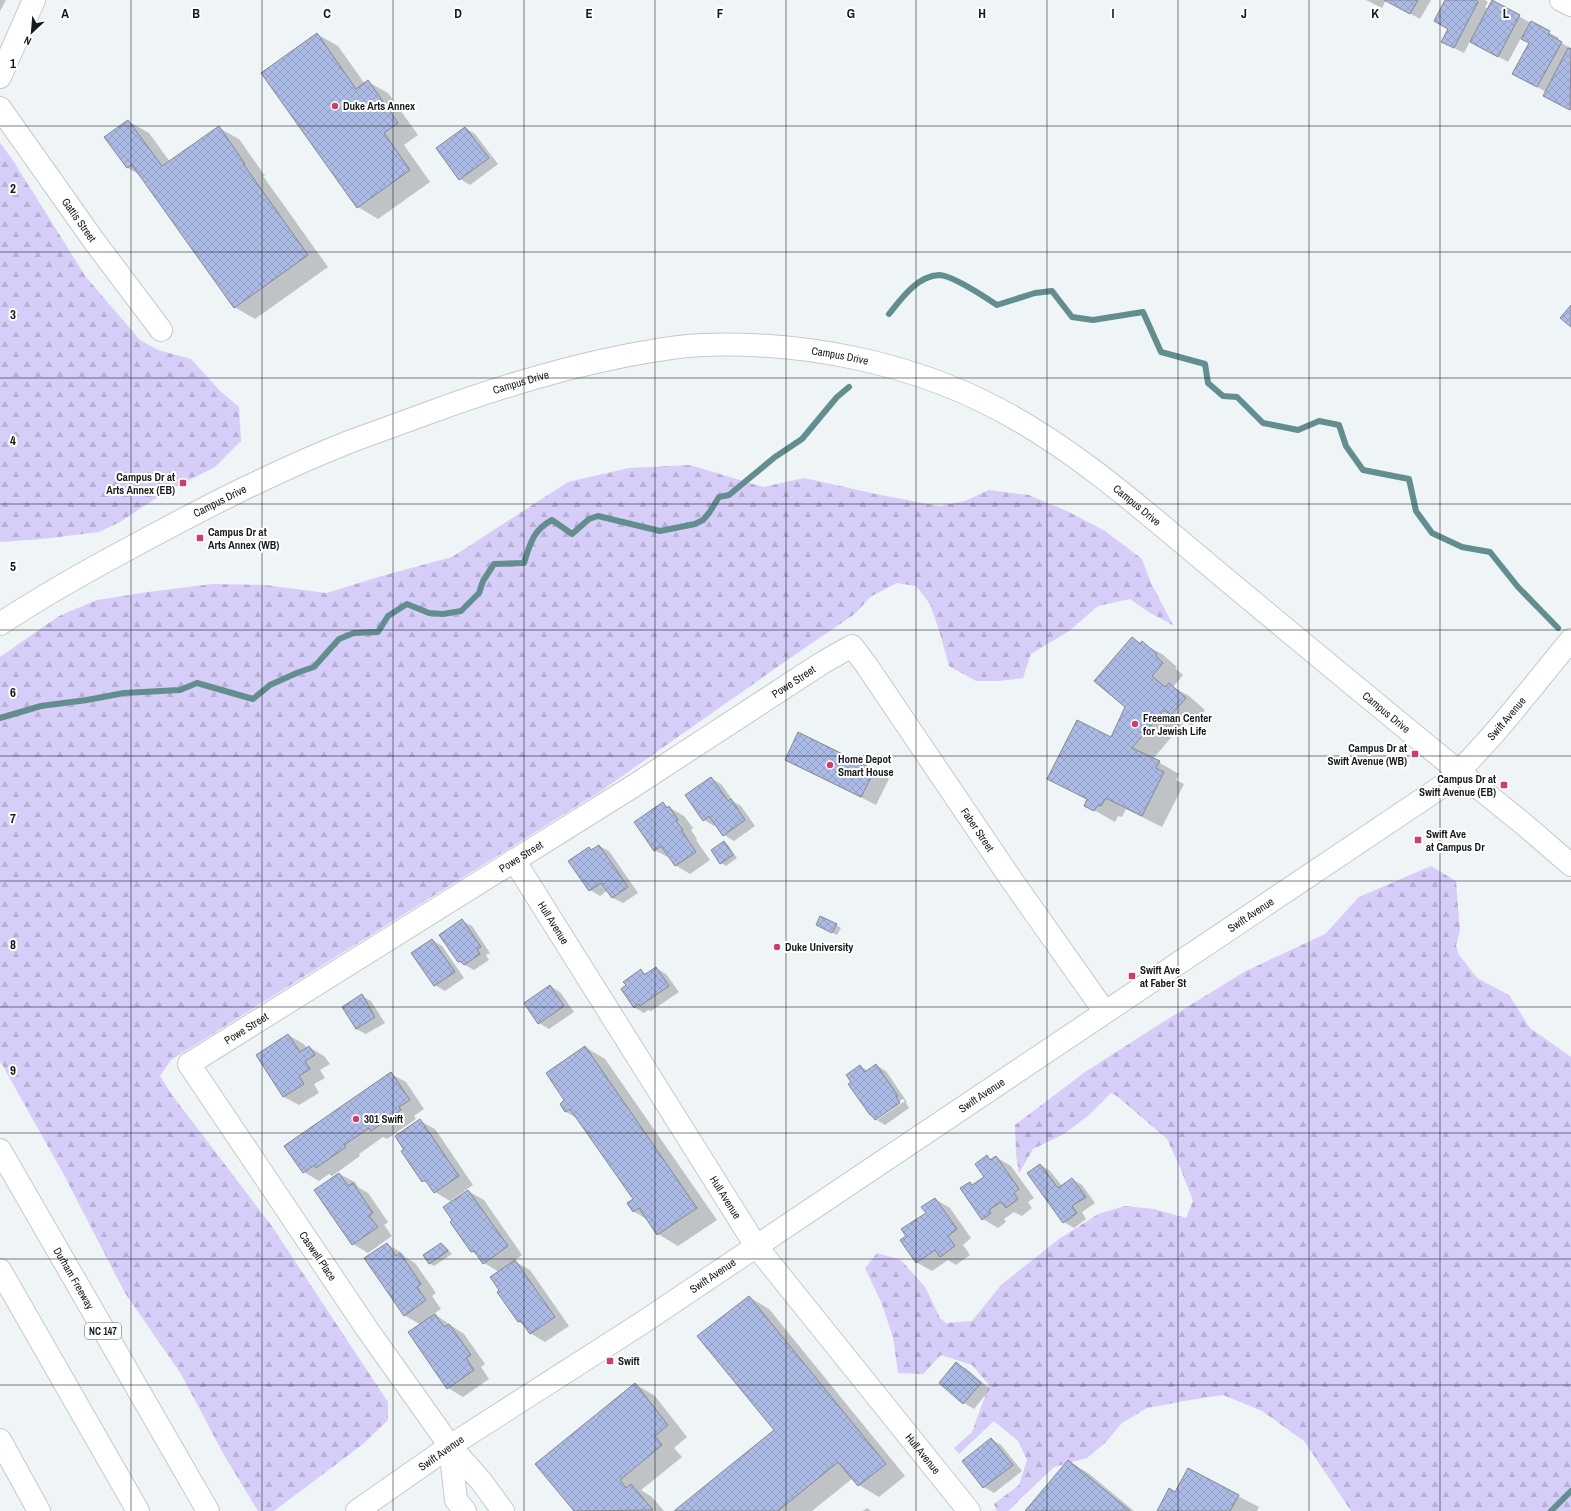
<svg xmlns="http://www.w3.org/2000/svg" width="1571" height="1511" font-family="'Archivo Narrow',sans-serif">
	<defs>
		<pattern id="forest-firs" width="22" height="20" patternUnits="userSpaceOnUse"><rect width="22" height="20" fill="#d6cef8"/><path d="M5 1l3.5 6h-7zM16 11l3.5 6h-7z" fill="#b7b0d4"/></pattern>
		<pattern id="building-cross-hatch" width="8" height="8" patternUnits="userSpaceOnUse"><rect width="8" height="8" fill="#acbbe6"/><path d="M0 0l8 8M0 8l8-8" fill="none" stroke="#93a0c5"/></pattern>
	</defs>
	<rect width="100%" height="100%" fill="#eff4f7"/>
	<g fill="url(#forest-firs)">
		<polygon points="0,143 12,159 86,277 140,340 158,350 191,359 220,391 239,407 241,441 215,467 164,493 120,522 99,532 42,539 0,542"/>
		<polygon points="690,465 763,487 804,478 876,494 939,506 965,501 989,490 1029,495 1069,512 1105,531 1142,559 1151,583 1173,625 1150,613 1130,599 1098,606 1069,631 1031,654 1023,678 999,681 976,681 949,666 939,630 930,604 916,586 897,583 870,597 856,613 786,661 601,791 171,1060 160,1076 172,1095 271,1225 388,1402 388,1420 363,1444 274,1511 258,1511 224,1455 181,1374 125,1293 64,1175 0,1061 0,657 59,616 97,600 148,592 212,584 265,585 327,593 378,577 452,557 568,482 629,468"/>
		<polygon points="1431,866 1456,881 1460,931 1456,945 1459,955 1477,978 1509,995 1530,1028 1571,1057 1571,1511 1351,1511 1304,1441 1262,1411 1223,1395 1190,1400 1147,1408 1122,1423 1106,1442 1087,1458 1054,1467 1008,1511 997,1511 994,1504 1019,1485 1027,1460 1018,1441 994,1421 959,1454 954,1448 972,1432 989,1385 972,1365 941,1355 923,1374 898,1373 893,1337 881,1302 865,1268 877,1253 901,1260 925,1287 940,1318 946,1323 972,1321 1001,1285 1059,1239 1098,1214 1125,1206 1154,1209 1186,1218 1193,1201 1180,1167 1167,1139 1117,1096 1111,1093 1089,1115 1064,1134 1033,1149 1019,1173 1016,1154 1015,1125 1085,1072 1163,1022 1244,972 1325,934 1359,897"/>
	</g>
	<g fill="#0003" fill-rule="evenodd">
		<polygon points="0,0 6,0 0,11"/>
		<polygon points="1366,0 1386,0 1382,8"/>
		<polygon points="1386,0 1431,0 1420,19"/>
		<polygon points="1446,0 1485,0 1488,2 1485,7 1488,9 1492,2 1559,38 1557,41 1571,48 1571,110 1554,101 1546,92 1523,79 1530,43 1521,38 1508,62 1470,41 1464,53 1452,47"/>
		<polygon points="317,34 338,46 365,84 368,82 388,93 418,135 404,145 430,182 378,219 358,207 262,73"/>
		<polygon points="128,121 149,133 170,162 219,128 239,139 265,176 263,176 328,267 255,319 234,307 140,175 128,168 106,137"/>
		<polygon points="465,128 475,134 498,164 470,185 460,179"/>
		<polygon points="1132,638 1162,654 1177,667 1175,668 1183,675 1173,687 1189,696 1205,710 1192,726 1184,722 1153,759 1179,774 1176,780 1184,784 1162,827 1126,809 1122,817 1118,816 1115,822 1085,805 1088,800 1048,779 1112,738 1126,706"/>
		<polygon points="786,759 874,770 889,779 876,805"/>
		<polygon points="711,778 721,784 734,802 741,806 755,826 734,841 724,835 716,824 714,826 704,820"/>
		<polygon points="663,804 684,816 693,828 691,830 697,839 696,840 710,860 690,874 675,865 670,858 654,850"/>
		<polygon points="724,842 728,845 737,858 726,866 721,863"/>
		<polygon points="599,846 609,851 638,893 623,903 613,898 608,890 600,896 590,890 589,848 593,850"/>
		<polygon points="462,921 472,926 490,953 486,955 489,960 474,970 459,962"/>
		<polygon points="836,925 841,928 837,935 822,927"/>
		<polygon points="432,940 442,946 464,978 445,991 435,985"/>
		<polygon points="656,968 666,974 679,992 651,1011 648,1010 644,1013 634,1007 641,971 647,974"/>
		<polygon points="550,986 560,992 574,1012 549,1029 539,1023"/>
		<polygon points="362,996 371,1001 385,1023 366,1034 356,1029"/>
		<polygon points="288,1035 304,1044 307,1049 309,1047 324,1056 330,1064 320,1070 325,1078 314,1084 319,1093 299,1105 284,1097 257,1055"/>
		<polygon points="585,1047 605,1059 717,1220 678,1246 658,1234 648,1220 633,1211 634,1200 578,1119 566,1112 561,1104 566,1101"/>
		<path d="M 876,1065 L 886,1071 L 907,1102 L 906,1103 L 909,1108 L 885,1125 L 875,1119 L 852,1082 L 860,1066 L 868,1071 ZM 903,1099 L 905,1101 L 877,1120 L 877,1117 Z"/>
		<polygon points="391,1074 406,1082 424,1109 414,1116 416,1119 387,1139 383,1137 359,1154 360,1156 332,1176 329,1174 319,1181 304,1172"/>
		<polygon points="420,1121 435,1129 473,1185 450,1201 435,1192 429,1184 423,1181 405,1150"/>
		<polygon points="987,1157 993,1160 996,1157 1011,1166 1034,1198 1028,1202 1032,1208 1022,1216 1014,1212 1004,1219 1006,1222 998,1228 983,1219 970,1183 974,1185 986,1177"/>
		<polygon points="1041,1165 1050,1171 1062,1186 1072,1179 1082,1185 1095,1203 1082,1212 1086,1219 1074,1228 1064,1222"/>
		<polygon points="339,1174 355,1182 358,1187 368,1193 388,1222 384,1225 392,1236 368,1253 353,1244"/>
		<polygon points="468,1191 484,1200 522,1255 514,1261 530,1270 569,1326 545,1342 530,1333 524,1325 519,1322 501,1290 499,1272 484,1263 478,1255 472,1252"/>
		<polygon points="935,1199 950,1208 971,1238 963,1245 970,1255 956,1265 948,1260 932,1271 916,1262 927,1213"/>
		<polygon points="387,1244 402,1253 405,1257 415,1263 436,1293 432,1296 441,1309 434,1314 464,1334 485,1364 481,1367 489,1379 463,1397 448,1388 421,1325 404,1315"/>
		<polygon points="442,1244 446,1247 452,1254 434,1266 429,1263"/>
		<polygon points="749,1297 769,1309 905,1476 879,1497 859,1485 853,1478 812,1511 675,1511 775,1430"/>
		<polygon points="957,1364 967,1369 990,1389 974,1409 964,1403"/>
		<polygon points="635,1384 655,1396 687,1437 674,1448 682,1457 641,1490 652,1497 664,1511 575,1511 537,1464"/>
		<polygon points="991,1439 1001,1445 1022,1471 994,1493 984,1487"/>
		<polygon points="1068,1461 1088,1473 1134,1511 1026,1511"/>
		<polygon points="1175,1493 1238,1496 1259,1507 1257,1511 1158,1511"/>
		<polygon points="867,1508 871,1511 863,1511"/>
	</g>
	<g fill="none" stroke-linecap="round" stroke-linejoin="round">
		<g stroke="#638e8f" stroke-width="6">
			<path d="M 889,314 C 901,299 917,276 939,275 C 952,275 985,297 997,305 L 1035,293 L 1052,291 L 1072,317 L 1093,320 L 1143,312 L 1161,352 L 1205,364 L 1208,383 L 1223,396 L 1237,397 L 1263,423 L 1298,430 L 1319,421 L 1339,425 L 1346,446 L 1363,470 L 1409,479 L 1416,511 L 1432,533 L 1462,547 L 1490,552 L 1518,587 L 1558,628"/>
			<path d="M 0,718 L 41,706 L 87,700 L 124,693 L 180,690 L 197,683 L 253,699 L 270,685 L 299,672 L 314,667 L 339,639 L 354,633 L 378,632 L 388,616 L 407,604 L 429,613 L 443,614 L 461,611 L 479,593 L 483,581 L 494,564 L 524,563 C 530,544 533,530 552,520 L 572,534 L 589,519 L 598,516 L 660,531 L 695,524 L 703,520 L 709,513 L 719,497 L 729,495 L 775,457 L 802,439 L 837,397 L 849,387"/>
			<polyline points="1551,1511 1571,1491"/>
		</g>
	</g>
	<g fill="url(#building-cross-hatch)" stroke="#86888c">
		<polygon points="1384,0 1418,0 1410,14"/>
		<polygon points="1445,0 1476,0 1478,2 1454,48 1441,42 1448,29 1434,21"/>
		<polygon points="1492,0 1520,15 1498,57 1470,42"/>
		<polygon points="1531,21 1550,31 1548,34 1562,42 1537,87 1512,74 1529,43 1521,39"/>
		<polygon points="317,33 356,89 368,80 398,123 384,133 410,170 357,208 261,73"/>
		<polygon points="1568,48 1571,49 1570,110 1543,96"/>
		<polygon points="128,120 162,166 219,126 245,164 244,165 308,255 234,308 132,165 127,168 104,137"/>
		<polygon points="465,127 489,158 459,180 436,148"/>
		<polygon points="1571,305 1571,327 1560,318"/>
		<polygon points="1132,637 1140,644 1142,641 1157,654 1156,656 1163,663 1152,676 1165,687 1169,683 1186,698 1171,715 1164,710 1132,748 1160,761 1156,768 1164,772 1142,816 1106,798 1101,806 1098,805 1094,811 1084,806 1087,799 1047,779 1077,720 1111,737 1125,707 1094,681"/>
		<polygon points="798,732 875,770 861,797 785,760"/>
		<polygon points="711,777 728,801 731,799 745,820 723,836 709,816 703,821 685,795"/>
		<polygon points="663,802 667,808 669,806 678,820 676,821 683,830 682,831 696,852 675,866 661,846 654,851 634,822"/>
		<polygon points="724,841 733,855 720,864 711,850"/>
		<polygon points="599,845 628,887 612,898 601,883 589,891 568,861 589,847 591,850"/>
		<polygon points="820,916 837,924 832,933 816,925"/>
		<polygon points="462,919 481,947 477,949 480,954 464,965 460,961 458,962 439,935"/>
		<polygon points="432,939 455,972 434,986 411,953"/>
		<polygon points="656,967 669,986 640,1006 639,1004 634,1008 621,989 626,985 623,982 641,969 644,975"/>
		<polygon points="550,985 564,1006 538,1024 524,1003"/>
		<polygon points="362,994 375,1017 356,1029 342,1007"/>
		<polygon points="288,1034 300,1052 309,1046 315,1055 305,1061 310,1069 299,1076 304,1084 283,1097 256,1055"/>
		<polygon points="585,1046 697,1208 657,1235 639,1208 633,1212 627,1203 633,1199 570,1109 565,1112 560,1104 564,1100 546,1073"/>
		<polygon points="876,1064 898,1096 896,1097 900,1103 875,1120 871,1115 870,1115 848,1084 851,1082 846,1075 860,1065 865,1072"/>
		<polygon points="391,1072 410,1100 399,1107 401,1110 371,1131 369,1128 344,1145 346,1147 316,1168 314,1165 303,1173 284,1146"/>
		<polygon points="420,1119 459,1176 434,1193 425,1180 422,1182 401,1151 404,1150 395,1136"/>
		<polygon points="987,1155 990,1160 996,1156 1019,1189 1014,1193 1018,1199 1006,1208 1001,1202 989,1210 991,1213 982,1220 960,1188 970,1182 972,1185 984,1177 975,1164"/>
		<polygon points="1040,1164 1058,1188 1072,1178 1086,1197 1072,1206 1077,1213 1063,1223 1027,1173"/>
		<polygon points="339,1173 348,1186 353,1183 373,1213 369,1216 378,1227 352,1245 314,1190"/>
		<polygon points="468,1190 508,1246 483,1264 474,1251 471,1252 450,1222 452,1220 443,1207"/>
		<polygon points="935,1198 957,1229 948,1236 955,1246 940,1257 935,1250 916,1263 900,1240 906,1236 901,1229 926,1213 921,1207"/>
		<polygon points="387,1243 396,1256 400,1253 421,1284 417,1287 426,1300 404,1316 364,1258"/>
		<polygon points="441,1243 448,1251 429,1264 423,1255"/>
		<polygon points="515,1260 555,1317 530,1334 521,1321 518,1322 497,1292 499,1290 490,1277"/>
		<polygon points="749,1296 886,1464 858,1486 838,1462 778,1511 674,1511 774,1430 697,1336"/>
		<polygon points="435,1314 444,1327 449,1324 471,1355 466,1358 474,1370 447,1389 408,1332"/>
		<polygon points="956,1362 981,1383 963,1404 939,1383"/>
		<polygon points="635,1383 668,1425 655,1436 662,1445 620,1480 626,1488 631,1484 653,1510 574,1511 535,1464"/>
		<polygon points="991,1438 1013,1465 983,1488 962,1461"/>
		<polygon points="1068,1460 1130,1511 1025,1511"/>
		<polygon points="1188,1468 1239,1495 1230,1511 1157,1511 1169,1488 1175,1492"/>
	</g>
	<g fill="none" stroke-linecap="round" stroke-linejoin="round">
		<g stroke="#c5c9cc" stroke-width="24">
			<g id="minor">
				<polyline points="1561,0 1571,5"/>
				<polyline points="0,77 34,0"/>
				<path id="s1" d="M 0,108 L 94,241 L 161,330"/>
				<path id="s2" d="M 0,624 C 41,597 85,572 128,549 C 200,510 273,472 349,442 C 376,432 404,422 431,412 C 494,389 558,369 624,356 C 650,351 676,346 702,345 C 801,341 910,362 998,409 C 1080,452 1151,517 1222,576 C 1323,660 1424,744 1526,826 L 1571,865"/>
				<path id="s3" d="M 514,860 L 756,1246 L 969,1511"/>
				<path id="s4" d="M 450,1446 L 367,1329 L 189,1064 L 632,787 L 822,663 L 852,646 L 867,666 L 1011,879 L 1105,1012"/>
			</g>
		</g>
		<g stroke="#c5c9cc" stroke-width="24">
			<g id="tertiary">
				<path id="s5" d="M 450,1446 L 642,1323 L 1447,783 C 1493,739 1531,688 1571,640"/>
			</g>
		</g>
		<g stroke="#c5c9cc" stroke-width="24">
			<polyline id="secondary" points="357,1511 450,1446"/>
		</g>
		<g stroke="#c5c9cc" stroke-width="24">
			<g id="motorway">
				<path id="s6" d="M 0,1150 L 208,1511"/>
				<polyline points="0,1270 138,1511"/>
				<polyline points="0,1440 39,1511"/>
				<polyline points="450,1446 481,1481 503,1511"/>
				<polyline points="450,1446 456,1500 465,1511"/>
			</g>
		</g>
		<use href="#minor" stroke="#fff" stroke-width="22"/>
		<use href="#tertiary" stroke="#fff" stroke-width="22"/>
		<use href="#secondary" stroke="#fff" stroke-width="22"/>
		<use href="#motorway" stroke="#fff" stroke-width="22"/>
	</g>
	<path fill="none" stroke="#161819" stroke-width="1" stroke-opacity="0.55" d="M 131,0 L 131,1511M 262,0 L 262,1511M 393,0 L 393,1511M 524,0 L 524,1511M 655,0 L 655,1511M 786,0 L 786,1511M 916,0 L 916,1511M 1047,0 L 1047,1511M 1178,0 L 1178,1511M 1309,0 L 1309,1511M 1440,0 L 1440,1511M 0,126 L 1571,126M 0,252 L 1571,252M 0,378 L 1571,378M 0,504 L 1571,504M 0,630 L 1571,630M 0,756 L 1571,756M 0,881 L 1571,881M 0,1007 L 1571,1007M 0,1133 L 1571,1133M 0,1259 L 1571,1259M 0,1385 L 1571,1385"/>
	<g fill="#cd3f6a" stroke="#fff" stroke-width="1.5">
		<circle cx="335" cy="106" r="4"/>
		<rect x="179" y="479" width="8" height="8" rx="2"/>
		<rect x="196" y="534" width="8" height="8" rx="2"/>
		<circle cx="1135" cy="724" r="4"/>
		<rect x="1411" y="750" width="8" height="8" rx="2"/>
		<circle cx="830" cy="765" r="4"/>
		<rect x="1500" y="781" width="8" height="8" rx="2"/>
		<rect x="1414" y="836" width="8" height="8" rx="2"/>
		<circle cx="777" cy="947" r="4"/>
		<rect x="1128" y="972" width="8" height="8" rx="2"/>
		<circle cx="356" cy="1119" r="4"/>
		<rect x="606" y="1357" width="8" height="8" rx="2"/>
	</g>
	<g text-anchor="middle" stroke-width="4" stroke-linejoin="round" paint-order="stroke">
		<rect fill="#fff" stroke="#5c5d5e" stroke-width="1" x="85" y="1323" width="36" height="16" rx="3"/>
		<g font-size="10" font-weight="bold" fill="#161819">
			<text x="103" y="1335">NC 147</text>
		</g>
		<g font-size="11" font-weight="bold" fill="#161819" stroke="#fff" text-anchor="start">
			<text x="343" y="110">Duke Arts Annex</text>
			<text x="175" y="481" text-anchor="end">Campus Dr at<tspan x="175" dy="13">Arts Annex (EB)</tspan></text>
			<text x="208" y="536">Campus Dr at<tspan x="208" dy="13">Arts Annex (WB)</tspan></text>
			<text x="1143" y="722">Freeman Center<tspan x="1143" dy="13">for Jewish Life</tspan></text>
			<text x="1407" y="752" text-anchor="end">Campus Dr at<tspan x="1407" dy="13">Swift Avenue (WB)</tspan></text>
			<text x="838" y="763">Home Depot<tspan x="838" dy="13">Smart House</tspan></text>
			<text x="1496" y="783" text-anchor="end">Campus Dr at<tspan x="1496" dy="13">Swift Avenue (EB)</tspan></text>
			<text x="1426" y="838">Swift Ave<tspan x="1426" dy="13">at Campus Dr</tspan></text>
			<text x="785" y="951">Duke University</text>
			<text x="1140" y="974">Swift Ave<tspan x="1140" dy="13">at Faber St</tspan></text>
			<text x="364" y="1123">301 Swift</text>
			<text x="618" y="1365">Swift</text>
		</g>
		<g font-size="11" fill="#161819" stroke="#fff">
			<text dy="4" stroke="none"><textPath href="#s1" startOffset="137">Gattis Street</textPath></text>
			<text dy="4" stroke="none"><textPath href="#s2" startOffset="900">Campus Drive</textPath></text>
			<text dy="4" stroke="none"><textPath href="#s2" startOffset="576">Campus Drive</textPath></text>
			<text dy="4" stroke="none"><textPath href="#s2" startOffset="252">Campus Drive</textPath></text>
			<text dy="4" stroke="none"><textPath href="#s2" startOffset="1237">Campus Drive</textPath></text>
			<text dy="4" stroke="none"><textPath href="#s4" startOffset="1178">Powe Street</textPath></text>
			<text dy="4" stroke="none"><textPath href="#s2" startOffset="1561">Campus Drive</textPath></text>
			<text dy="4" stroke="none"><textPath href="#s5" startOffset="1285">Swift Avenue</textPath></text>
			<text dy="4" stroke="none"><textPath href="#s4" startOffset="1469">Faber Street</textPath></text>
			<text dy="4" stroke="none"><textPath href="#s4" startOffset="854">Powe Street</textPath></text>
			<text dy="4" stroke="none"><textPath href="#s5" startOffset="961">Swift Avenue</textPath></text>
			<text dy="4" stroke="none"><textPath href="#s3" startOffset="74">Hull Avenue</textPath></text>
			<text dy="4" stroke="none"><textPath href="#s4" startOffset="530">Powe Street</textPath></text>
			<text dy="4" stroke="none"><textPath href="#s5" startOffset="637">Swift Avenue</textPath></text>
			<text dy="4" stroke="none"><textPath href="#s3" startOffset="398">Hull Avenue</textPath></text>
			<text transform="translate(318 1256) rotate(56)" y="4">Caswell Place</text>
			<text dy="4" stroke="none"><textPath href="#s5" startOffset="313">Swift Avenue</textPath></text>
			<text dy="4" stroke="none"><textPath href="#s6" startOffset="148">Durham Freeway</textPath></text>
			<text transform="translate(441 1453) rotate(-35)" y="4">Swift Avenue</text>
			<text dy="4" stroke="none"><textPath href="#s3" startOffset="722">Hull Avenue</textPath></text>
		</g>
	</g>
	<g font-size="13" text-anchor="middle" font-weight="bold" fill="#161819" stroke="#fff" stroke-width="4" stroke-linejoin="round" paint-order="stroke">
		<text x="65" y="18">A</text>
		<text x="196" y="18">B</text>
		<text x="327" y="18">C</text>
		<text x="458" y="18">D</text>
		<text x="589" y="18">E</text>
		<text x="720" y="18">F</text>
		<text x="851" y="18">G</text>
		<text x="982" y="18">H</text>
		<text x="1113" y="18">I</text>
		<text x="1244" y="18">J</text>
		<text x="1375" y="18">K</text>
		<text x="1506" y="18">L</text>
		<text x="13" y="68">1</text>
		<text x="13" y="193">2</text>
		<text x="13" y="319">3</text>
		<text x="13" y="445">4</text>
		<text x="13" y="571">5</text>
		<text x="13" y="697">6</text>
		<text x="13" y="823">7</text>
		<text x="13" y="949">8</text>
		<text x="13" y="1075">9</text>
	</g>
	<g transform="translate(32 32) rotate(206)" stroke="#ffffff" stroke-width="3" paint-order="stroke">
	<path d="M0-3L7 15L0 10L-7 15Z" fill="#161819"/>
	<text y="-6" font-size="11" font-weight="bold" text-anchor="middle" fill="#161819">N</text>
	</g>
</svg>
